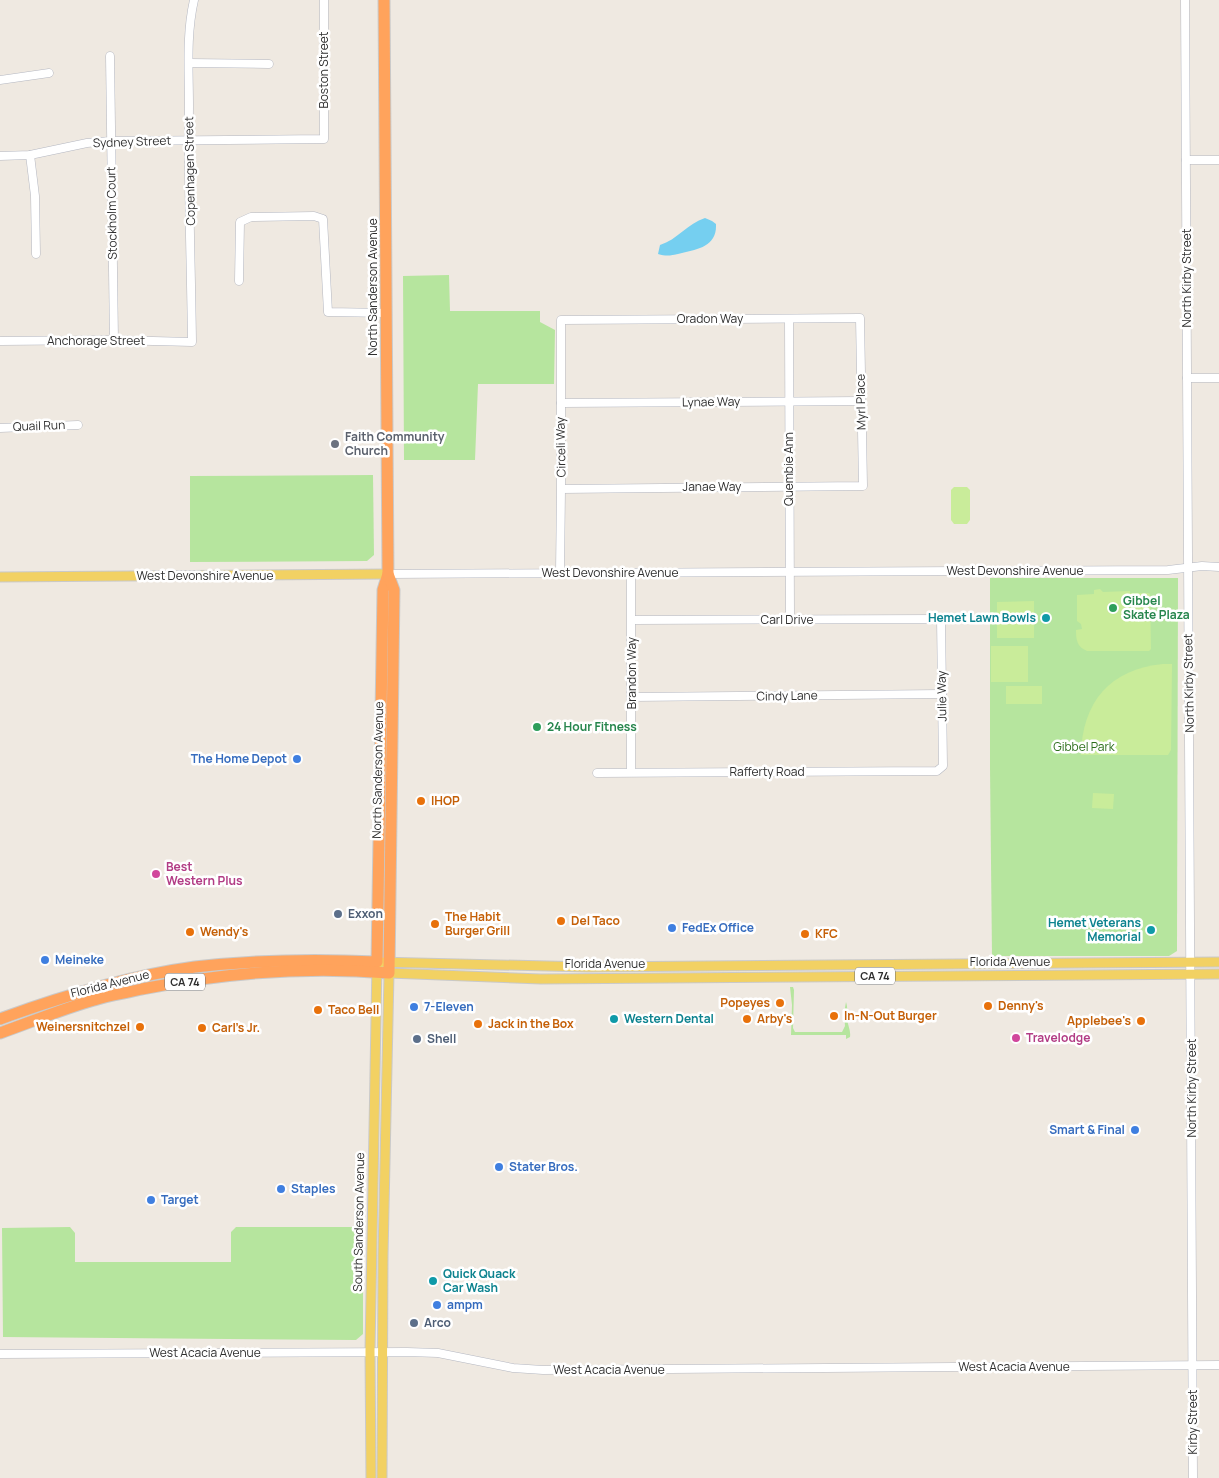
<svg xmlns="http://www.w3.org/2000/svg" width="1219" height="1478" font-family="Manrope,sans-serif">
	<rect width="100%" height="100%" fill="#efe9e1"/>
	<g fill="#b6e59e">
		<polygon points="449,275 450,311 540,311 540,322 555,330 554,384 478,384 475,460 404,460 403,276"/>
		<polygon points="373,475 374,555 367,561 190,562 190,476"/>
		<polygon points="990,578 1178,578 1177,951 1169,956 992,956 990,768"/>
		<path d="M 790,987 L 793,987 L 794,990 L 793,1028 L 795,1032 L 842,1032 L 845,1026 L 844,1013 L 846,1002 C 848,1008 847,1013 847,1019 C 848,1026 851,1031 850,1037 L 846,1039 L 846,1035 L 791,1035 L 792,1005 Z"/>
		<polygon points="70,1227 75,1233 75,1262 231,1262 231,1232 236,1227 363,1227 363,1334 356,1340 3,1337 2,1228"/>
	</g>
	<g fill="#c9ec9a">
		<polygon points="954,487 967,487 970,490 970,520 967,524 954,524 951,520 951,490"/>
		<path d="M 1100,589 L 1103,592 L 1130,591 L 1130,593 L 1148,593 L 1150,594 L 1151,649 L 1149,651 L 1087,651 C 1077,647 1076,640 1076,630 L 1082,629 L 1081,624 L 1077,621 L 1077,595 L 1094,594 L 1094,590 Z"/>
		<polygon points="1034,601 1034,638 997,638 997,602"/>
		<rect x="991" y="646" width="37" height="36"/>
		<path d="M 1163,664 L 1172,664 L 1171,750 L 1168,755 L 1081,755 C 1082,702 1110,669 1163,664 Z"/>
		<rect x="1006" y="686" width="36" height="18"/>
		<polygon points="1093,793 1114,794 1113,809 1092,808"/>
	</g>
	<path fill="#75cff0" d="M 705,218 L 712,221 L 716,224 C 717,246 699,249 682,253 C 673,255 668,257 658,254 L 660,245 C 677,240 688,223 705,218 Z"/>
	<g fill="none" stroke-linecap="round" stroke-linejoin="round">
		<g stroke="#b4b7c1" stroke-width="9">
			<g id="minor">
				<polyline points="1185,0 1193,1478"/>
				<polyline points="110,56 114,340"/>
				<polyline points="189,63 269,64"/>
				<polyline points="0,80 49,73"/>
				<polyline points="30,155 35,196 36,254"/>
				<polyline points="0,156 30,155 87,143 111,141 324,139 324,0"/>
				<polyline points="1186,160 1219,160"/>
				<polyline points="239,281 240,222 251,217 314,216 323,219 328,312 387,313"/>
				<polyline points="789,319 790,620"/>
				<path d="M 0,341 L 114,340 L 192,342 C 191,263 188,185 189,106 C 189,71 186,35 194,0"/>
				<polyline points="1187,378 1219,378"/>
				<polyline points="561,403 861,401"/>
				<polyline points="0,428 78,425"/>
				<polyline points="560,573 561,489 561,320 860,318 863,486 561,489"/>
				<polyline points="631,573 631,772"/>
				<polyline points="388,574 1168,570 1202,566 1219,567"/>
				<polyline points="632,697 942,694"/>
				<polyline points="597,773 937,771 943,766 941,619 632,620"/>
				<polyline points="0,1354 407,1352 438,1353 513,1368 543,1370 1219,1365"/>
			</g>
		</g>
		<g stroke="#c9c9c9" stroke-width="11">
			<g id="major">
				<polyline points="0,577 388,574"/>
				<polyline points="371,1478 370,1351 377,962 588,967 1219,962"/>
				<polyline points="382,1478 383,1256 389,973 541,979 1219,974"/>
			</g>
		</g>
		<g stroke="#c9c9c9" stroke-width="13">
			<g id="highway">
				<path d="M 0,1019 C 63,996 128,976 195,967 C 256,960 316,959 377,962 L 383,590 L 388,574"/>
				<path d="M 0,1033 C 31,1022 62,1009 94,1000 C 109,995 126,993 142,989 C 222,973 307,966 389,973 L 394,590 L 388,574 L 384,0"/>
			</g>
		</g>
		<use href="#minor" stroke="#fff" stroke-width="8"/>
		<use href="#major" stroke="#f2d163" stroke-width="9"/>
		<use href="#highway" stroke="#ffa35c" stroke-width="11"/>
	</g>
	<circle fill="#6b7280" stroke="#fff" stroke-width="2" cx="335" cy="444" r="5"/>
	<g fill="#2e9e5b" stroke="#fff" stroke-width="2">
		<circle cx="1113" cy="608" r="5"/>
		<circle cx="537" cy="727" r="5"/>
	</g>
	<g fill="#0f9aa8" stroke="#fff" stroke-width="2">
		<circle cx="1046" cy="618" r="5"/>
		<circle cx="1151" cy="930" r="5"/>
		<circle cx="614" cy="1019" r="5"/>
		<circle cx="433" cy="1281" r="5"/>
	</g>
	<g fill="#3f7fe0" stroke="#fff" stroke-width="2">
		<circle cx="297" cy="759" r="5"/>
		<circle cx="672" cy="928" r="5"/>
		<circle cx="45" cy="960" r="5"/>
		<circle cx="414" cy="1007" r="5"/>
		<circle cx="1135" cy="1130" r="5"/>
		<circle cx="499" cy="1167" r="5"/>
		<circle cx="281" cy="1189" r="5"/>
		<circle cx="151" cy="1200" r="5"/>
		<circle cx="437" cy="1305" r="5"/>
	</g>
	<g fill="#e8710a" stroke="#fff" stroke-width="2">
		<circle cx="421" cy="801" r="5"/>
		<circle cx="561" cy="921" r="5"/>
		<circle cx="435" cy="924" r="5"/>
		<circle cx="190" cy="932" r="5"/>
		<circle cx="805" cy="934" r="5"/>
		<circle cx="780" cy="1003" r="5"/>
		<circle cx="988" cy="1006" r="5"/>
		<circle cx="318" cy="1010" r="5"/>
		<circle cx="834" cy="1016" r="5"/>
		<circle cx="747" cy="1019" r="5"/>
		<circle cx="1141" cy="1021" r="5"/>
		<circle cx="478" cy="1024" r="5"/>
		<circle cx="140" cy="1027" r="5"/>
		<circle cx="202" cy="1028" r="5"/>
	</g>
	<g fill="#d1479c" stroke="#fff" stroke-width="2">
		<circle cx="156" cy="874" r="5"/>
		<circle cx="1016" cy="1038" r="5"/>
	</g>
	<g fill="#5c6f8a" stroke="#fff" stroke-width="2">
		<circle cx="338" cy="914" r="5"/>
		<circle cx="417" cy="1039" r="5"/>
		<circle cx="414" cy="1323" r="5"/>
	</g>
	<g text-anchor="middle" stroke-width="5" stroke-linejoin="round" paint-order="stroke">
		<g fill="#fff" stroke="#6d6d6d" stroke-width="1">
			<rect x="855" y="967.5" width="40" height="17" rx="4"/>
			<rect x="165" y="973.5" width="40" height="17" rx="4"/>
		</g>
		<g font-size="11" font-weight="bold" fill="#2e2e2e">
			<text x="875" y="980">CA 74</text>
			<text x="185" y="986">CA 74</text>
		</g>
		<g font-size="12" fill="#2e2e2e" stroke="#fff">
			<text transform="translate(324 70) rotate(-90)" y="4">Boston Street</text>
			<text transform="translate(132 142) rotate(-2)" y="4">Sydney Street</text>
			<text transform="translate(190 171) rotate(-91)" y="4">Copenhagen Street</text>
			<text transform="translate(112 213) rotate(-91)" y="4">Stockholm Court</text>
			<text transform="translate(1187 278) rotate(-90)" y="4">North Kirby Street</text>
			<text transform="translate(373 287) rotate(-90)" y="4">North Sanderson Avenue</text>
			<text x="710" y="323">Oradon Way</text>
			<text x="96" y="345">Anchorage Street</text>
			<text transform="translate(711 402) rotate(-1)" y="4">Lynae Way</text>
			<text transform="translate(861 402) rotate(-91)" y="4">Myrl Place</text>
			<text transform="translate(39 426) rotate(-2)" y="4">Quail Run</text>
			<text transform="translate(561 447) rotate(-91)" y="4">Circeli Way</text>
			<text transform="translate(789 469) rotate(-90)" y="4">Quembie Ann</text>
			<text x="712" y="491">Janae Way</text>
			<text x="1015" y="575">West Devonshire Avenue</text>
			<text x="610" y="577">West Devonshire Avenue</text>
			<text x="205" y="580">West Devonshire Avenue</text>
			<text x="787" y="624">Carl Drive</text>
			<text transform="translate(632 673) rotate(-90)" y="4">Brandon Way</text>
			<text transform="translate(1189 683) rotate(-91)" y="4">North Kirby Street</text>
			<text transform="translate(787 696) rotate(-1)" y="4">Cindy Lane</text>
			<text transform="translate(942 696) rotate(-91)" y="4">Julie Way</text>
			<text transform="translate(378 770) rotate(-89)" y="4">North Sanderson Avenue</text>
			<text x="767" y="776">Rafferty Road</text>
			<text x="1010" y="966">Florida Avenue</text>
			<text x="605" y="968">Florida Avenue</text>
			<text transform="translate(110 984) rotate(-14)" y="4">Florida Avenue</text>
			<text transform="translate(1192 1088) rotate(-90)" y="4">North Kirby Street</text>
			<text transform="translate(359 1222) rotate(-89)" y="4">South Sanderson Avenue</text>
			<text x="205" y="1357">West Acacia Avenue</text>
			<text x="1014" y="1371">West Acacia Avenue</text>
			<text x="609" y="1374">West Acacia Avenue</text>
			<text transform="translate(1193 1422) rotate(-90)" y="4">Kirby Street</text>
		</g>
		<g font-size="12" font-weight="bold" fill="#5b616d" stroke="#fff" text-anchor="start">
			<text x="345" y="441">Faith Community<tspan x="345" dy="14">Church</tspan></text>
		</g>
		<g font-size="12" font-weight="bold" fill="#27864d" stroke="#fff" text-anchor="start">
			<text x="1123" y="605">Gibbel<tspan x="1123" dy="14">Skate Plaza</tspan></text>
			<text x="547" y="731">24 Hour Fitness</text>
		</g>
		<g font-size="12" font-weight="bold" fill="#0d838f" stroke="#fff" text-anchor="end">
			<text x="1036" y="622">Hemet Lawn Bowls</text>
			<text x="1141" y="927">Hemet Veterans<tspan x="1141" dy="14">Memorial</tspan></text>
			<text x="624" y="1023" text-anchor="start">Western Dental</text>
			<text x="443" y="1278" text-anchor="start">Quick Quack<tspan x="443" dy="14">Car Wash</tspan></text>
		</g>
		<g font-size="12" fill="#2c6e1b" stroke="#fff">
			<text x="1084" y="751">Gibbel Park</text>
		</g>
		<g font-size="12" font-weight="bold" fill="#366cbe" stroke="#fff" text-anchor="start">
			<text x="287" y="763" text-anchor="end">The Home Depot</text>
			<text x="682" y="932">FedEx Office</text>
			<text x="55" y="964">Meineke</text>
			<text x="424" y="1011">7-Eleven</text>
			<text x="1125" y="1134" text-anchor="end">Smart &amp; Final</text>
			<text x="509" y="1171">Stater Bros.</text>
			<text x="291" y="1193">Staples</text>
			<text x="161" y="1204">Target</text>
			<text x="447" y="1309">ampm</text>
		</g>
		<g font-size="12" font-weight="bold" fill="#c56008" stroke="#fff" text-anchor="start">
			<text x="431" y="805">IHOP</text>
			<text x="445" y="921">The Habit<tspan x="445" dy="14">Burger Grill</tspan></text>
			<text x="571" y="925">Del Taco</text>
			<text x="200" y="936">Wendy's</text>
			<text x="815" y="938">KFC</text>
			<text x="770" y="1007" text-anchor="end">Popeyes</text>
			<text x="998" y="1010">Denny's</text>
			<text x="328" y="1014">Taco Bell</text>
			<text x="844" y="1020">In-N-Out Burger</text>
			<text x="757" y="1023">Arby's</text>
			<text x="1131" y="1025" text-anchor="end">Applebee's</text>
			<text x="488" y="1028">Jack in the Box</text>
			<text x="130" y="1031" text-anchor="end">Weinersnitchzel</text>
			<text x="212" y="1032">Carl's Jr.</text>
		</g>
		<g font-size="12" font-weight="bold" fill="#b23c85" stroke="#fff" text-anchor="start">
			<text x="166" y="871">Best<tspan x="166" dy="14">Western Plus</tspan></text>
			<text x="1026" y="1042">Travelodge</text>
		</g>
		<g font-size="12" font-weight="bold" fill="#4e5e75" stroke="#fff" text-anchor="start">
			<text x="348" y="918">Exxon</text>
			<text x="427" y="1043">Shell</text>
			<text x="424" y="1327">Arco</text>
		</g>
	</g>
</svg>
